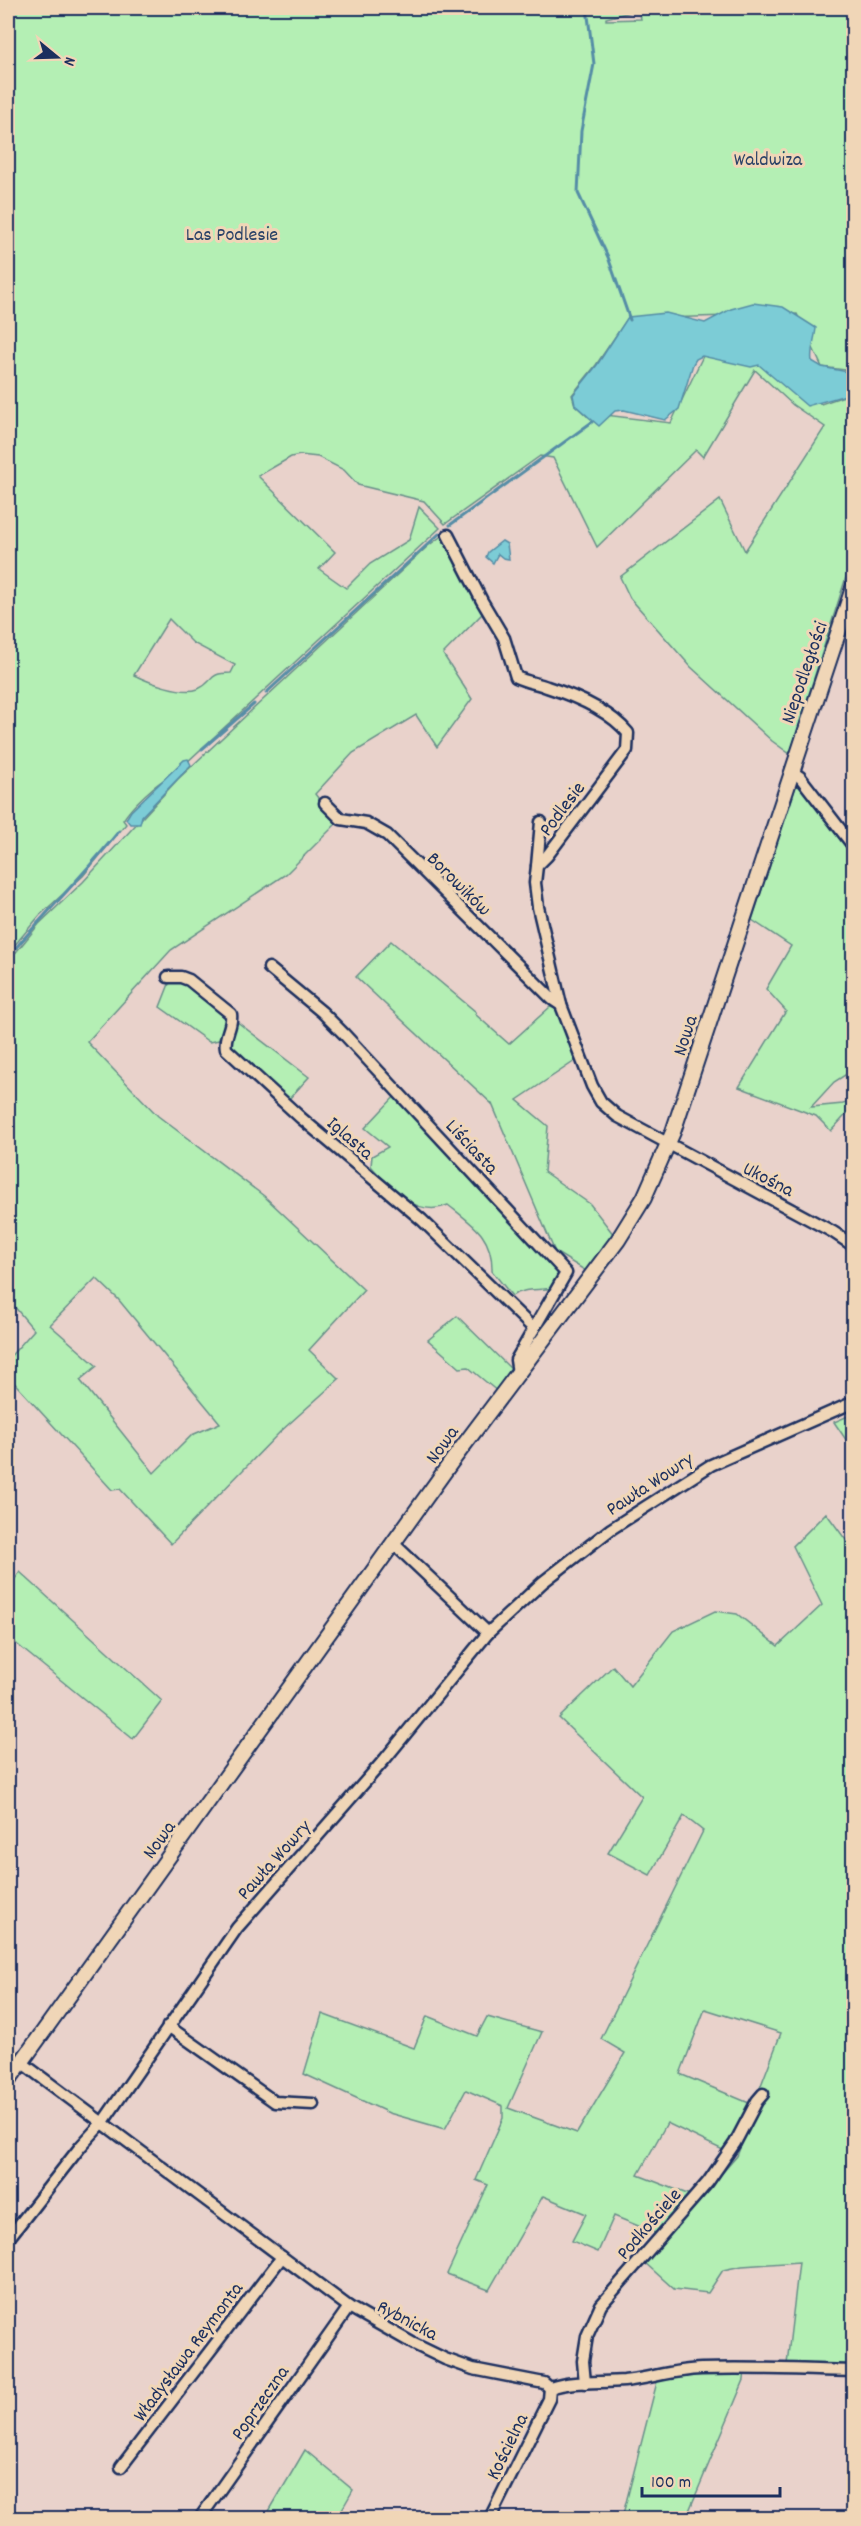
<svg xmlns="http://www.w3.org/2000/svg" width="861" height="2526" font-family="Dekko,sans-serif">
	<rect width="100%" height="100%" fill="#e9d2cb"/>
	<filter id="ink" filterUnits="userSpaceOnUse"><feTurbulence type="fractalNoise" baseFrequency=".0167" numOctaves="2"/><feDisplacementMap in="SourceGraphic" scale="12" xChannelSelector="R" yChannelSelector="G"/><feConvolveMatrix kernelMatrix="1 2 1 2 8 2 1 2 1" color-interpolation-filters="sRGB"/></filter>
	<g filter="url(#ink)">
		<g fill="#b4efb4" stroke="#688f89" stroke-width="1.5" fill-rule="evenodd">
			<path d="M 8,8 L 853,8 L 853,371 L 822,367 L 797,314 L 627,319 L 596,365 L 572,395 L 575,405 L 587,416 L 589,413 L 671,423 L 703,356 L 766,364 L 821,404 L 853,393 L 853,555 L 790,754 L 772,741 L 691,667 L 630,598 L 620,577 L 720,500 L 745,551 L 825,427 L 793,405 L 755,370 L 703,457 L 696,450 L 597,547 L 553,458 L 540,456 L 445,524 L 424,501 L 358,485 L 344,470 L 318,457 L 300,455 L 291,457 L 258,476 L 335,552 L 319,569 L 346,588 L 370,564 L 409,540 L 419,507 L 440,528 L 172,776 C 157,781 131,807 123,820 L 126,824 L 83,876 L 40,915 L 8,953 ZM 639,10 L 641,19 L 606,20 L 606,18 ZM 169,619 L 193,643 L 235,665 L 231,673 C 206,673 216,681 198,689 C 183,695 148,682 134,675 Z"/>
			<path d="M 443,535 L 498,637 L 482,614 L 443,654 L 472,699 L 437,747 L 416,715 L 353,753 L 315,794 L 337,823 L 286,874 L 171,950 L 87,1042 L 158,1116 L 264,1196 L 364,1290 L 309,1350 L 339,1379 L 280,1432 L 171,1544 L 120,1489 L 112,1490 L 8,1376 L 8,1359 L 34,1330 L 8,1299 L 8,962 L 39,924 L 83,882 L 178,779 L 428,546 ZM 96,1278 L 118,1299 L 220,1423 L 192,1435 L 154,1473 L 80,1380 L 97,1366 L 50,1325 Z"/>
			<polygon points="797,783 853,856 853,1070 834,1082 811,1107 843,1104 853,1100 853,1107 831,1131 816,1116 739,1087 786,1011 766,989 791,946 752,920"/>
			<polygon points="391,941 476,1012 475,1014 509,1044 550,1007 557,1009 575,1061 517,1100 548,1126 544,1172 590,1204 614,1235 586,1271 555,1252 492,1104 356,977"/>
			<polygon points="176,980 185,983 226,1017 227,1028 219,1040 209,1042 160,1007 169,984"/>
			<polygon points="236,1021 309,1077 289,1099 229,1050 228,1039"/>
			<path d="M 396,1095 L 561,1274 L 553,1288 C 538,1291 525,1287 512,1296 L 492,1271 C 493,1236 473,1225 448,1205 C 417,1219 390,1188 371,1166 L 372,1156 L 388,1147 L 365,1128 Z"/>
			<polygon points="457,1316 512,1370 498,1392 468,1367 460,1368 428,1340"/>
			<polygon points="853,1414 853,1450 834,1422"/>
			<polygon points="826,1513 854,1551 853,2365 787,2364 799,2262 742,2266 723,2270 708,2293 674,2289 644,2262 737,2156 752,2116 765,2100 764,2091 760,2088 781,2033 705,2009 680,2074 749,2103 754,2096 753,2102 727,2152 667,2123 638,2175 690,2195 710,2172 658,2234 614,2216 598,2252 572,2241 586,2214 543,2196 489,2290 447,2274 488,2185 476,2180 503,2118 503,2106 466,2090 445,2129 389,2113 304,2074 322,2014 414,2048 427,2016 477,2036 487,2017 542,2032 508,2108 577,2133 625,2053 601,2039 703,1831 684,1816 650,1875 608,1853 642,1797 559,1718 613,1666 630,1686 673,1631 715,1611 737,1614 778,1646 822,1605 793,1546"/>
			<polygon points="20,1572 162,1701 133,1739 8,1637 8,1588"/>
			<polygon points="745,2370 744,2380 686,2518 622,2518 658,2378 668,2374"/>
			<polygon points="305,2450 353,2490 337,2518 265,2518"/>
		</g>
		<g fill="#7cccd6" stroke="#558da6" stroke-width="1.5">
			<path d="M 753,303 L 783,307 L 816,328 C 815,339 810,351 812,361 L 822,367 L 853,373 L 853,393 L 807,406 L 759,365 L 751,367 L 702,356 L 696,359 L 693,364 L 679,409 L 665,420 L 624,410 L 615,411 L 599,426 L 575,405 L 573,395 L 597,365 L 628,317 L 666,313 L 705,323 L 731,309 Z"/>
			<polygon points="502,541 507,544 509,559 503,558 498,554 493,563 486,557 488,552"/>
			<polygon points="188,759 191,765 142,816 140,824 130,824 126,819 131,811 184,760"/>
		</g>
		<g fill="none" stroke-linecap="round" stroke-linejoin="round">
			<g stroke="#558da6" stroke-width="3">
				<polyline points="587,8 594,64 581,131 578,193 608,257 630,320"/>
				<polyline points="450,525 592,422"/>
				<polyline points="266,693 439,534"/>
				<polyline points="202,749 254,704"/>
				<path d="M 8,957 C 44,914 84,875 119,831"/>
			</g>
			<g stroke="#1b2f5e" stroke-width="15">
				<g id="minor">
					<path d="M 448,535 L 482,601 L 504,638 L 516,677 C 526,682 537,683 547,687 C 575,696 609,710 628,733 L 627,750 L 547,856 L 537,866 L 535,883 L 538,907 L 561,1005 L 592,1086 L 601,1102 L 617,1116 L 833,1232 L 854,1246"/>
					<polyline points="791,771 800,777 854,847"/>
					<polyline points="325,803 341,819 366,823 387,835 552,999 561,1005"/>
					<polyline points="537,866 541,822"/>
					<polyline points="269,968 322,1012 344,1034 566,1273 516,1360 518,1373"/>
					<path d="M 168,977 L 181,977 L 189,980 L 231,1014 C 233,1028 223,1036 226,1049 L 301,1118 L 422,1220 L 534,1329"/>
					<polyline points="393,1543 488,1633"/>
					<polyline points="168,2026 275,2102 313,2104"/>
					<path d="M 21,2062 L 349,2307 L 414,2344 L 445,2359 L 473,2369 L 544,2383 L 550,2388 C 574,2380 599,2383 624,2381 C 650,2378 674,2370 701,2369 C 752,2367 803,2370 854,2371"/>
					<polyline points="8,2239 81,2146 103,2122 237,1928 385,1759 488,1633 543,1582 611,1529 711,1465 854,1402"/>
					<polyline points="585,2383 583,2361 587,2336 601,2305 708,2182 735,2143 757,2101 763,2094"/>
					<polyline points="121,2467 282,2257"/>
					<polyline points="200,2518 349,2307"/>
					<polyline points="490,2518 549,2399 550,2388"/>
				</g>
			</g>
			<g stroke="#1b2f5e" stroke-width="18">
				<polyline id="tertiary" points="8,2081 452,1461 618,1240 644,1198 673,1132 854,585"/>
			</g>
			<use href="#minor" stroke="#f0d6b7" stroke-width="10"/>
			<use href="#tertiary" stroke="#f0d6b7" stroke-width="14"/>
		</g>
	</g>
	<g text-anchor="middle" stroke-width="6" stroke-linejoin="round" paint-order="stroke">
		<g font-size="20" fill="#2a4267" stroke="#f0d6b7">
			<text x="768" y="165">Waldwiza</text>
			<text x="232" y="240">Las Podlesie</text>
		</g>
		<g font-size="20" fill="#1b2f5e" stroke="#f0d6b7">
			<text transform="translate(803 672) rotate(-71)" y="7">Niepodległości</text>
			<text transform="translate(561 808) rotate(-53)" y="7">Podlesie</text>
			<text transform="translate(460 883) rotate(45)" y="7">Borowików</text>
			<text transform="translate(684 1035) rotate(-72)" y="7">Nowa</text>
			<text transform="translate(351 1137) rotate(41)" y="7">Iglasta</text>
			<text transform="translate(473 1146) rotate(47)" y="7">Liściasta</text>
			<text transform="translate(769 1178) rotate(27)" y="7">Ukośna</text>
			<text transform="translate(441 1444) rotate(-54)" y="7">Nowa</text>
			<text transform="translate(649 1483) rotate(-33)" y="7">Pawła Wowry</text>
			<text transform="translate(158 1839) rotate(-54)" y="7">Nowa</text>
			<text transform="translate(273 1859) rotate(-48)" y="7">Pawła Wowry</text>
			<text transform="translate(648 2223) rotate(-49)" y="7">Podkościele</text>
			<text transform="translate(408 2319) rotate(28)" y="7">Rybnicka</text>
			<text transform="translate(187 2351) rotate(-53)" y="7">Władysława Reymonta</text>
			<text transform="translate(259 2402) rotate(-55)" y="7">Poprzeczna</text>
			<text transform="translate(506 2446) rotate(-64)" y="7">Kościelna</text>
		</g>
	</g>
	<rect width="861" height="2526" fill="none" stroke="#f0d6b7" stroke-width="30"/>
	<rect x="15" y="15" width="831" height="2496" fill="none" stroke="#1b2f5e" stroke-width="2" filter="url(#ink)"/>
	<g transform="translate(57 57) rotate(109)" stroke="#f0d6b7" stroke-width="4.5" paint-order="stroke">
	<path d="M0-4.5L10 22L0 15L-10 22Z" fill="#1b2f5e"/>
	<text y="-9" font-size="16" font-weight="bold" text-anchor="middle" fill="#1b2f5e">N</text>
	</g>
	<path d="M642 2487v9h138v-9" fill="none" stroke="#1b2f5e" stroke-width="3"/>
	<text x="651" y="2487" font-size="18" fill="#1b2f5e" stroke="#f0d6b7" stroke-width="4.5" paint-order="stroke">100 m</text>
</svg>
